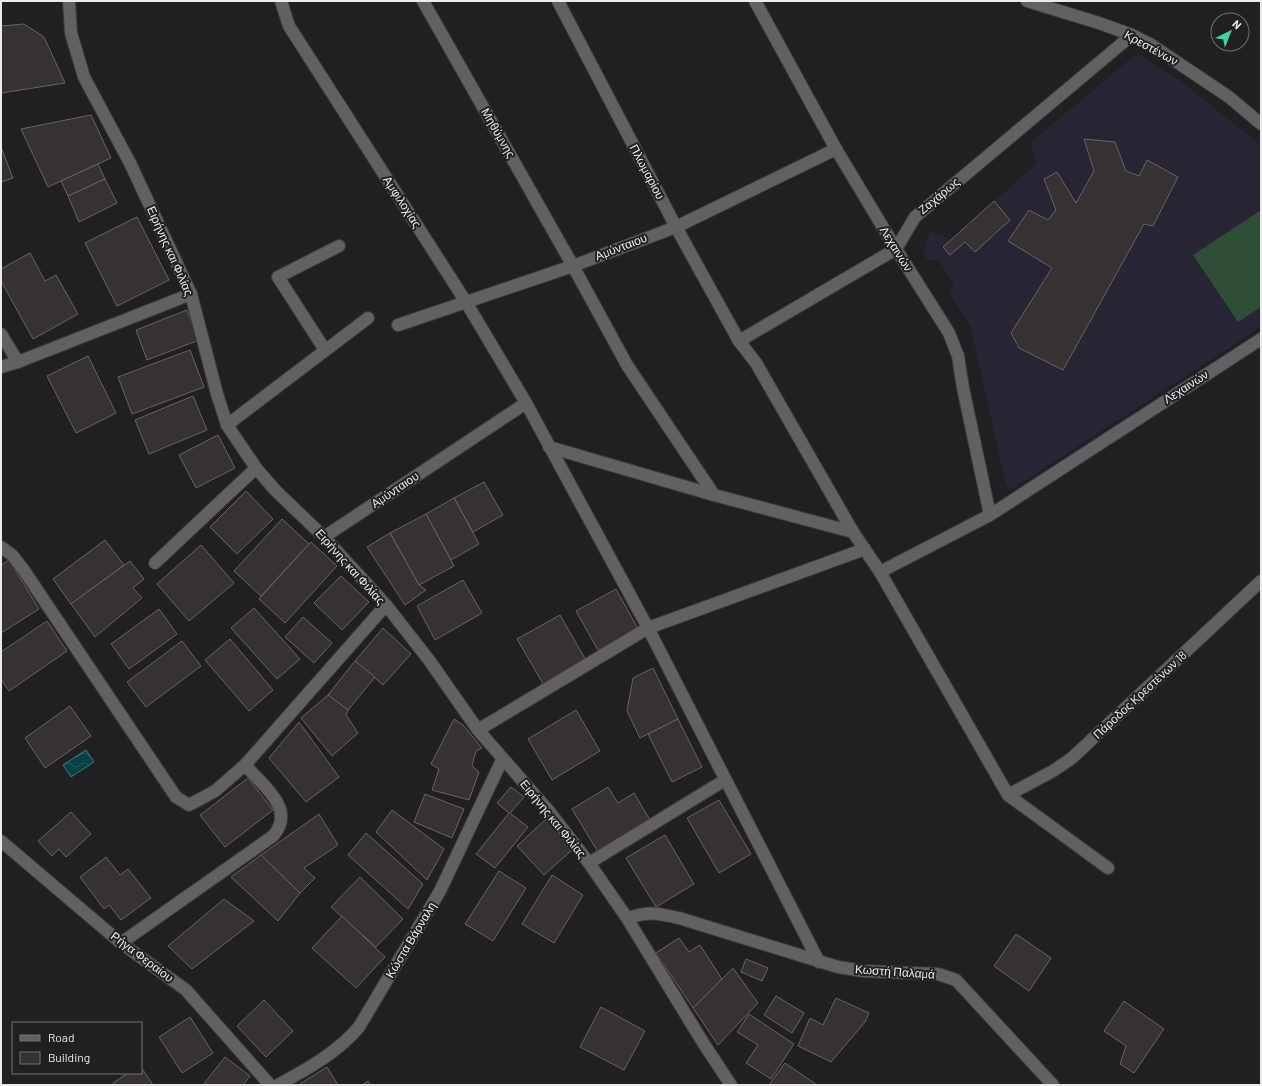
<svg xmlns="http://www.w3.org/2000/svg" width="1262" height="1086" font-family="Barlow,sans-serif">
	<defs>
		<pattern id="water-waves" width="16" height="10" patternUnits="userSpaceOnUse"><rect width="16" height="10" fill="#044245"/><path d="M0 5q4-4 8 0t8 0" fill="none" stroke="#295d60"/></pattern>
	</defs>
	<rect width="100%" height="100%" fill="#201f21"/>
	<polygon fill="#272434" points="1137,53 1182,82 1261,145 1261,327 1011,490 1006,485 970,325 950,294 954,285 939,261 928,260 923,254 930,231 952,239 1036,164 1030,143"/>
	<polygon fill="#2f4e38" points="1261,210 1261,307 1238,322 1193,255"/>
	<polygon fill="url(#water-waves)" stroke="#497477" points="86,750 94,762 71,777 63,765"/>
	<g fill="#363234" stroke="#686466">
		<polygon points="24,24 44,37 65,83 1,93 1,26"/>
		<polygon points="91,115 111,158 48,187 21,129"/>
		<polygon points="1084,139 1115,142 1126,171 1139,176 1147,160 1178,177 1153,226 1144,224 1063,370 1019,348 1011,333 1052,268 1008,241 1029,210 1048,220 1056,210 1044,179 1057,172 1076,203 1094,171"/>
		<polygon points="1,147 13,178 1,182"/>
		<polygon points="98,164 105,179 68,196 61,181"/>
		<polygon points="105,179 117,203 79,222 68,196"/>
		<polygon points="994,201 1010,220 975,252 965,242 950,255 943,247"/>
		<polygon points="137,217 169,280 117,306 85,243"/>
		<polygon points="30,253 45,281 56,275 78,314 33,339 1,281 1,269"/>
		<polygon points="187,310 199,340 147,360 136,330"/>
		<polygon points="190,350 204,387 132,414 118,377"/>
		<polygon points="88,356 116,413 76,433 47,376"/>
		<polygon points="193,396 207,430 149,454 135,420"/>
		<polygon points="218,435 235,468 196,488 179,455"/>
		<polygon points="484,482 503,515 473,532 454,498"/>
		<polygon points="246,491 273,519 237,554 210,527"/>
		<polygon points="454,498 479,544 451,560 426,514"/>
		<polygon points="426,514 454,566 419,585 390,533"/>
		<polygon points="282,519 309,544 261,596 234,571"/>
		<polygon points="390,533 419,585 426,590 405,605 367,547"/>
		<polygon points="105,540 124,565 71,604 53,579"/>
		<polygon points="311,542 337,566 285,623 259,599"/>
		<polygon points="201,545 234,583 189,621 157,584"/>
		<polygon points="9,560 39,609 1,633 1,565"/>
		<polygon points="130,561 144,579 133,588 142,598 95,637 71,604"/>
		<polygon points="341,576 369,602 342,630 314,603"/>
		<polygon points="463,580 482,613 435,640 417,606"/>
		<polygon points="616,589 638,629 598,650 576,611"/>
		<polygon points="254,608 300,659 277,679 231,628"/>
		<polygon points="159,609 177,634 129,669 111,644"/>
		<polygon points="560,615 587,662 545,687 517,639"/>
		<polygon points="303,617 332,643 314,663 285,637"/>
		<polygon points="47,621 67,651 9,691 1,679 1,652"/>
		<polygon points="383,628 411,654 383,685 355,661"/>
		<polygon points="230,639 273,690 249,711 205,660"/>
		<polygon points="182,641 201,666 146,707 127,682"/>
		<polygon points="355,661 375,677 348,710 328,695"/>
		<polygon points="653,668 678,719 640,738 627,711 633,678"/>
		<polygon points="328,695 348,710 346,715 358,733 332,756 301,718"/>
		<polygon points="70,706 91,736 45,768 25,738"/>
		<polygon points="576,710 600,751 552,780 528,739"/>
		<polygon points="454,719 463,725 482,748 476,751 472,766 479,772 469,800 432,790 439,769 431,764"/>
		<polygon points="678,719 702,767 672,782 648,734"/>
		<polygon points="299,722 339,777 306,802 269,758"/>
		<polygon points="248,778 273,810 225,847 200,815"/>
		<polygon points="511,787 524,797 510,813 528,827 495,868 476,854 509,813 497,803"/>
		<polygon points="608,787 618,803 634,793 650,820 598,852 572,809"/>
		<polygon points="425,794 464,809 452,838 414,822"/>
		<polygon points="719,800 751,854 719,873 687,818"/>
		<polygon points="392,810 444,849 427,880 376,832"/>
		<polygon points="71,812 91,834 66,857 59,849 52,856 38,841"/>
		<polygon points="319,814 338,845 304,868 315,878 300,893 261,855"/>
		<polygon points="546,819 573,849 544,875 517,846"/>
		<polygon points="366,833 423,884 408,909 348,855"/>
		<polygon points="665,835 694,884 656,907 626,858"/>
		<polygon points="261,855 300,893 278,921 231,877"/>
		<polygon points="106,857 120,875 128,869 151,898 121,920 109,905 104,909 80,877"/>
		<polygon points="499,871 526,888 493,941 465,924"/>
		<polygon points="552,875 583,895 554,943 522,924"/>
		<polygon points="360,877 403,919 376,947 331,907"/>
		<polygon points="224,899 254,921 192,969 168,946"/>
		<polygon points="342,916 385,957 356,988 312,948"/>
		<polygon points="1016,934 1051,958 1029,991 994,966"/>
		<polygon points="679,938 689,952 700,945 722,979 693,1008 656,953"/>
		<polygon points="746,959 768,968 762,981 741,972"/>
		<polygon points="733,968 758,1003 718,1045 693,1008"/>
		<polygon points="776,996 804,1013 792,1033 764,1015"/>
		<polygon points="836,998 869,1013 865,1022 831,1062 798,1046 810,1018 823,1025"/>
		<polygon points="264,1000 293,1031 266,1057 237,1026"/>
		<polygon points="1124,1001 1164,1029 1134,1073 1120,1064 1126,1046 1104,1031"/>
		<polygon points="601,1007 645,1031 624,1070 580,1047"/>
		<polygon points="749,1014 794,1044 771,1079 746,1063 758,1045 737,1032"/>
		<polygon points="190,1017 213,1053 182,1073 159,1037"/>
		<polygon points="225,1057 250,1076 243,1085 203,1085"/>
		<polygon points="785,1063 817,1085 769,1085"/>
		<polygon points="141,1067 153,1085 114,1085 113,1083 128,1073 141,1073"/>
		<polygon points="327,1067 338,1085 300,1085 300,1084"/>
		<polygon points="368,1081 371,1085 362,1085"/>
	</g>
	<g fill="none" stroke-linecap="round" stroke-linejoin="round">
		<g stroke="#3c3a3c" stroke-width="14">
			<g id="minor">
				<polyline points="69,1 71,33 84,77 130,163 191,294 217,394 227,425 256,468 275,490 324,537 386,605 429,660 478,730 548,810 589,863 627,918 702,1041 731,1085"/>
				<polyline points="281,1 289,26 466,302 526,403 648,628 819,962"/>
				<polyline points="423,1 573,266 627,365 714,495"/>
				<polyline points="558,1 676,227 739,341 756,363 853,532 880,572 1008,795 1108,868"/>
				<polyline points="755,1 836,149 896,249 949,333 958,356 963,388 990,515"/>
				<polyline points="1027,1 1099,23 1132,35 1150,44 1229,97 1261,124"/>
				<polyline points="398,325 573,266 676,227 836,149"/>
				<polyline points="1,334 18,362"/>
				<polyline points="739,341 896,249 915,217 1132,35"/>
				<polyline points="325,350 278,277 339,246"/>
				<polyline points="1,367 18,362 191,294"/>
				<polyline points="227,425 368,318"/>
				<polyline points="549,447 714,495 853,532"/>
				<polyline points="324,537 526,403"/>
				<polyline points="1,547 12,555 23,569 176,797 189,805 215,791 245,765 386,605"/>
				<polyline points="155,563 256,468"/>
				<polyline points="880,572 990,515 1261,339"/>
				<polyline points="478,730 648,628 865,549"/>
				<polyline points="1008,795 1053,771 1072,758 1261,581"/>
				<polyline points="1,841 121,943 186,990 270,1085"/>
				<polyline points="589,863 725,780"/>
				<path d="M 627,918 C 651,911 655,913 679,918 L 838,967 L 863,971 L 938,974 L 956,980 L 1053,1085"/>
				<path d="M 121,943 L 273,836 C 297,809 262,785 245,765"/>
				<path d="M 278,1085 C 307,1069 337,1053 359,1027 L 440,891 L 502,760"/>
			</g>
		</g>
		<use href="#minor" stroke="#626063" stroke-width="12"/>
	</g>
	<g text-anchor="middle" stroke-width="4" stroke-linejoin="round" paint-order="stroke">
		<g font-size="12" fill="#ebeaec" stroke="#201f21">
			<text transform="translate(1151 48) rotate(29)" y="4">Κρεστένων</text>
			<text transform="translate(498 133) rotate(60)" y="4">Μηθύμνης</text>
			<text transform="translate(647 172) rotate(62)" y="4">Πλωμαρίου</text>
			<text transform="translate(939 196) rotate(-40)" y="4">Ζαχάρως</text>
			<text transform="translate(402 202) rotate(57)" y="4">Αμφιλοχίας</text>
			<text transform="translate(621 247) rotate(-21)" y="4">Αμύνταιου</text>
			<text transform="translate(896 249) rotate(58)" y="4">Λεχαινών</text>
			<text transform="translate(170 251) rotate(66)" y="4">Ειρήνης και Φιλίας</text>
			<text transform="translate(1186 387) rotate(-33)" y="4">Λεχαινών</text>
			<text transform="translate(395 490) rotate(-34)" y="4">Αμύνταιου</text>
			<text transform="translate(350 567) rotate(48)" y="4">Ειρήνης και Φιλίας</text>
			<text transform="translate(1140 695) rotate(-43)" y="4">Πάροδος Κρεστένων 18</text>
			<text transform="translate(553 819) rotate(51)" y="4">Ειρήνης και Φιλίας</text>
			<text transform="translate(411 940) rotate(-59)" y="4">Κώστα Βάρναλη</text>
			<text transform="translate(142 957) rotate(37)" y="4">Ρήγα Φεραίου</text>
			<text transform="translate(895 972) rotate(4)" y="4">Κωστή Παλαμά</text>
		</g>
	</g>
	<rect width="1262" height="1086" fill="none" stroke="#ebeaec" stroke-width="4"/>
	<rect x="12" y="1022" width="130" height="52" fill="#201f21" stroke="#717072"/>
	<rect x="20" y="1035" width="20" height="6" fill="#626063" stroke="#717072"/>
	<text x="48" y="1042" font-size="12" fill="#ebeaec">Road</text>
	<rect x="20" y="1052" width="20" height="12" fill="#363234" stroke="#717072"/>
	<text x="48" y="1062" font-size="12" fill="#ebeaec">Building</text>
	<g transform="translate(1230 32) rotate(43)"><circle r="19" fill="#201f21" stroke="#717072"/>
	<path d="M0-3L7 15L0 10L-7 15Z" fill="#40d4a1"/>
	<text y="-6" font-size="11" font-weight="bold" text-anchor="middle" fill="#ebeaec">N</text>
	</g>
</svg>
